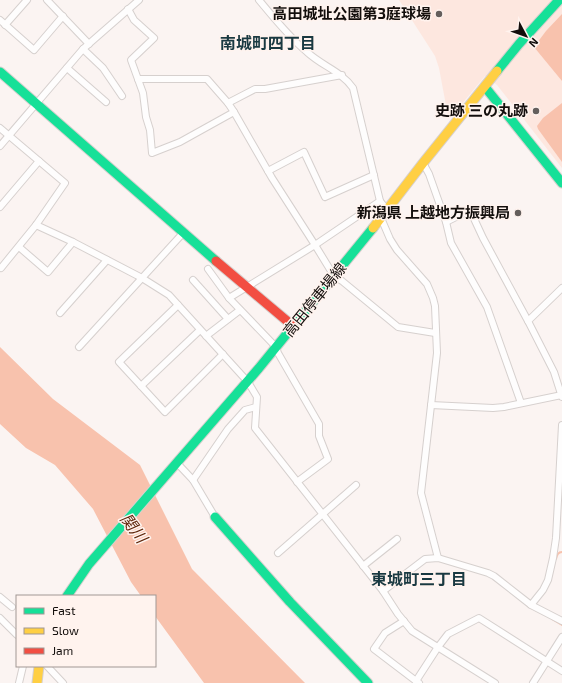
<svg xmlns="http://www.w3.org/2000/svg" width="562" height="683" font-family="'Exo 2','Noto Sans JP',sans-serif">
	<rect width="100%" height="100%" fill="#fbf4f2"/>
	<polygon fill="#fde7df" points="399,0 562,0 562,168 497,85 485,76 451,117 448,116 439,68 435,56"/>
	<g fill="#f8c2ad">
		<polygon points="562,14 562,81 534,47 546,31"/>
		<polygon points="562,103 562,162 538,129 537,126 543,118"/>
		<polygon points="0,347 53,399 140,465 192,569 305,683 204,683 155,616 155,596 141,596 131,582 93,509 55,465 26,448 0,424"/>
	</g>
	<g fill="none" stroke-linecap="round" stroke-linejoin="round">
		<g stroke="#f8c2ad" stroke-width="2">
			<path d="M 556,559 C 557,555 558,552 562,552"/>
			<polyline points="552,619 562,625"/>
		</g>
		<g stroke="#d6d0ce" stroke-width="8">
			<g id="street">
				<polyline points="47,0 89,44"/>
				<path d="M 259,0 C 274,18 289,37 307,52 C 322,66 341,71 353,88 L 380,201 L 387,210"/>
				<polyline points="128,9 134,20 154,38 131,60 143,93 146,117 150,130 152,153 180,142 234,112"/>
				<polyline points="0,20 34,50 63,16"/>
				<polyline points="5,25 27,0"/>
				<polyline points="83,49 103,68 122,96"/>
				<polyline points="67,68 106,102"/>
				<polyline points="138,79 207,79 228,103 234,112 272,178 315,245 334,276 342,281 398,327 435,333"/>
				<polyline points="228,103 255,89 265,89 342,75"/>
				<polyline points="0,128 65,183 36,225 1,268"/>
				<polyline points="0,146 83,49 139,0"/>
				<polyline points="423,163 429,174 446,222 451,243 487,307 521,403"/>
				<polyline points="268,171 304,152 325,197 374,175"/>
				<polyline points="0,207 39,161"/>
				<polyline points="381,218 390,239 397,250 427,284 433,298 435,306 437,353 421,493 438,558"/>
				<polyline points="446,222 470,210 483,238 528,321"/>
				<polyline points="36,225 73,242 142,278 169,295 248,382 257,397 255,428 383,591 398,614 412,631 495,683"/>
				<polyline points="19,247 48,272 73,242"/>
				<polyline points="208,269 229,298 276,347 278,353 319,424 319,436 328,459 297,482"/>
				<polyline points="193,280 228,319"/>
				<polyline points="562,288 528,321 554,372 562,397"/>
				<polyline points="229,298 315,245 380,201"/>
				<polyline points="178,305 119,362 165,412 223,354"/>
				<polyline points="60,313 107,260"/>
				<polyline points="206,336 240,310"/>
				<polyline points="79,347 184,232"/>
				<polyline points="141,386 200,330"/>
				<polyline points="431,405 493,408 504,407 562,395"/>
				<polyline points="177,463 193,480 215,517"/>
				<polyline points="193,480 228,429 245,410 256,407"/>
				<polyline points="278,553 356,485"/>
				<polyline points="363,566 397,539"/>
				<polyline points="383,591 425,559 438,558 488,573 494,576 531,605 562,621"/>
				<polyline points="0,597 12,607"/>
				<polyline points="531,605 543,590 548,580 553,558 556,538 562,425"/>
				<polyline points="0,618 17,635"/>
				<polyline points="404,621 385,633 374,649 416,681"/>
				<polyline points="47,666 63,683"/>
				<polyline points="19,683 23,666"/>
				<polyline points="419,683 416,681 438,647 448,634 479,618 562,671"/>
				<polyline points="533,683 562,637"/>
			</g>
		</g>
		<g stroke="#d6d0ce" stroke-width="11">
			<g id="fast">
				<polyline points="497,71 519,44 559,0"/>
				<polyline points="0,72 216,261"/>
				<polyline points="485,87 562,183"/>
				<polyline points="215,517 290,602 368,683"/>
				<polyline points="67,596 89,564 259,368 373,228"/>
			</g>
		</g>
		<g stroke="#d6d0ce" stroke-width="11">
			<g id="slow">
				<polyline points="373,228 423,163 497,71"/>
				<polyline points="37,683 39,666"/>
			</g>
		</g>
		<g stroke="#d6d0ce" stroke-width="11">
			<polyline id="jam" points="216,261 293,326"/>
		</g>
		<use href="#street" stroke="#fefdfd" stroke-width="6"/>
		<use href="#fast" stroke="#16e098" stroke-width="9"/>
		<use href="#slow" stroke="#ffcf43" stroke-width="9"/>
		<use href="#jam" stroke="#f24e42" stroke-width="9"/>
	</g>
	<g fill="#645e5c" stroke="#fff3ee" stroke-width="1.5">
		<circle cx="439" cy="14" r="4"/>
		<circle cx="536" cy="111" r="4"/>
		<circle cx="518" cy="213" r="4"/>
	</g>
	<g text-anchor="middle" stroke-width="3" stroke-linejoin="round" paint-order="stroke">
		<g font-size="15" font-weight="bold" fill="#130e0c" stroke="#fff3ee" text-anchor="end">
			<text x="431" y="19">高田城址公園第3庭球場</text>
			<text x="528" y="116">史跡 三の丸跡</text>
			<text x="510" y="218">新潟県 上越地方振興局</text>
		</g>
		<g font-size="15" fill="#130e0c" stroke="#fff3ee">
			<text transform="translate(315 300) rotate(-51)" y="5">高田停車場線</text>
		</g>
		<g font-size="16" font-weight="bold" fill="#193941" stroke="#fff3ee">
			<text x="268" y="49">南城町四丁目</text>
			<text x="419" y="585">東城町三丁目</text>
		</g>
		<g font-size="16" font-style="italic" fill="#5f270c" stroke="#fff3ee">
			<text transform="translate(134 528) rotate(53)" y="6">関川</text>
		</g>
	</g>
	<rect x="16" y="595" width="140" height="72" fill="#fff3ee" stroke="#a19794"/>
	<rect x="24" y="608" width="20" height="6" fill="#16e098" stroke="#a19794"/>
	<text x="52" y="615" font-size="12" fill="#130e0c">Fast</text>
	<rect x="24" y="628" width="20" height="6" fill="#ffcf43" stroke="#a19794"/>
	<text x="52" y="635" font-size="12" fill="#130e0c">Slow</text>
	<rect x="24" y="648" width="20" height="6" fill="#f24e42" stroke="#a19794"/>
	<text x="52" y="655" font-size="12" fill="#130e0c">Jam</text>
	<g transform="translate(526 36) rotate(131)" stroke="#fff3ee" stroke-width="3" paint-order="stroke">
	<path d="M0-3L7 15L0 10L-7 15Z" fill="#130e0c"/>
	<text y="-6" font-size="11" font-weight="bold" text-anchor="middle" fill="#130e0c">N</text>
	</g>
</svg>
